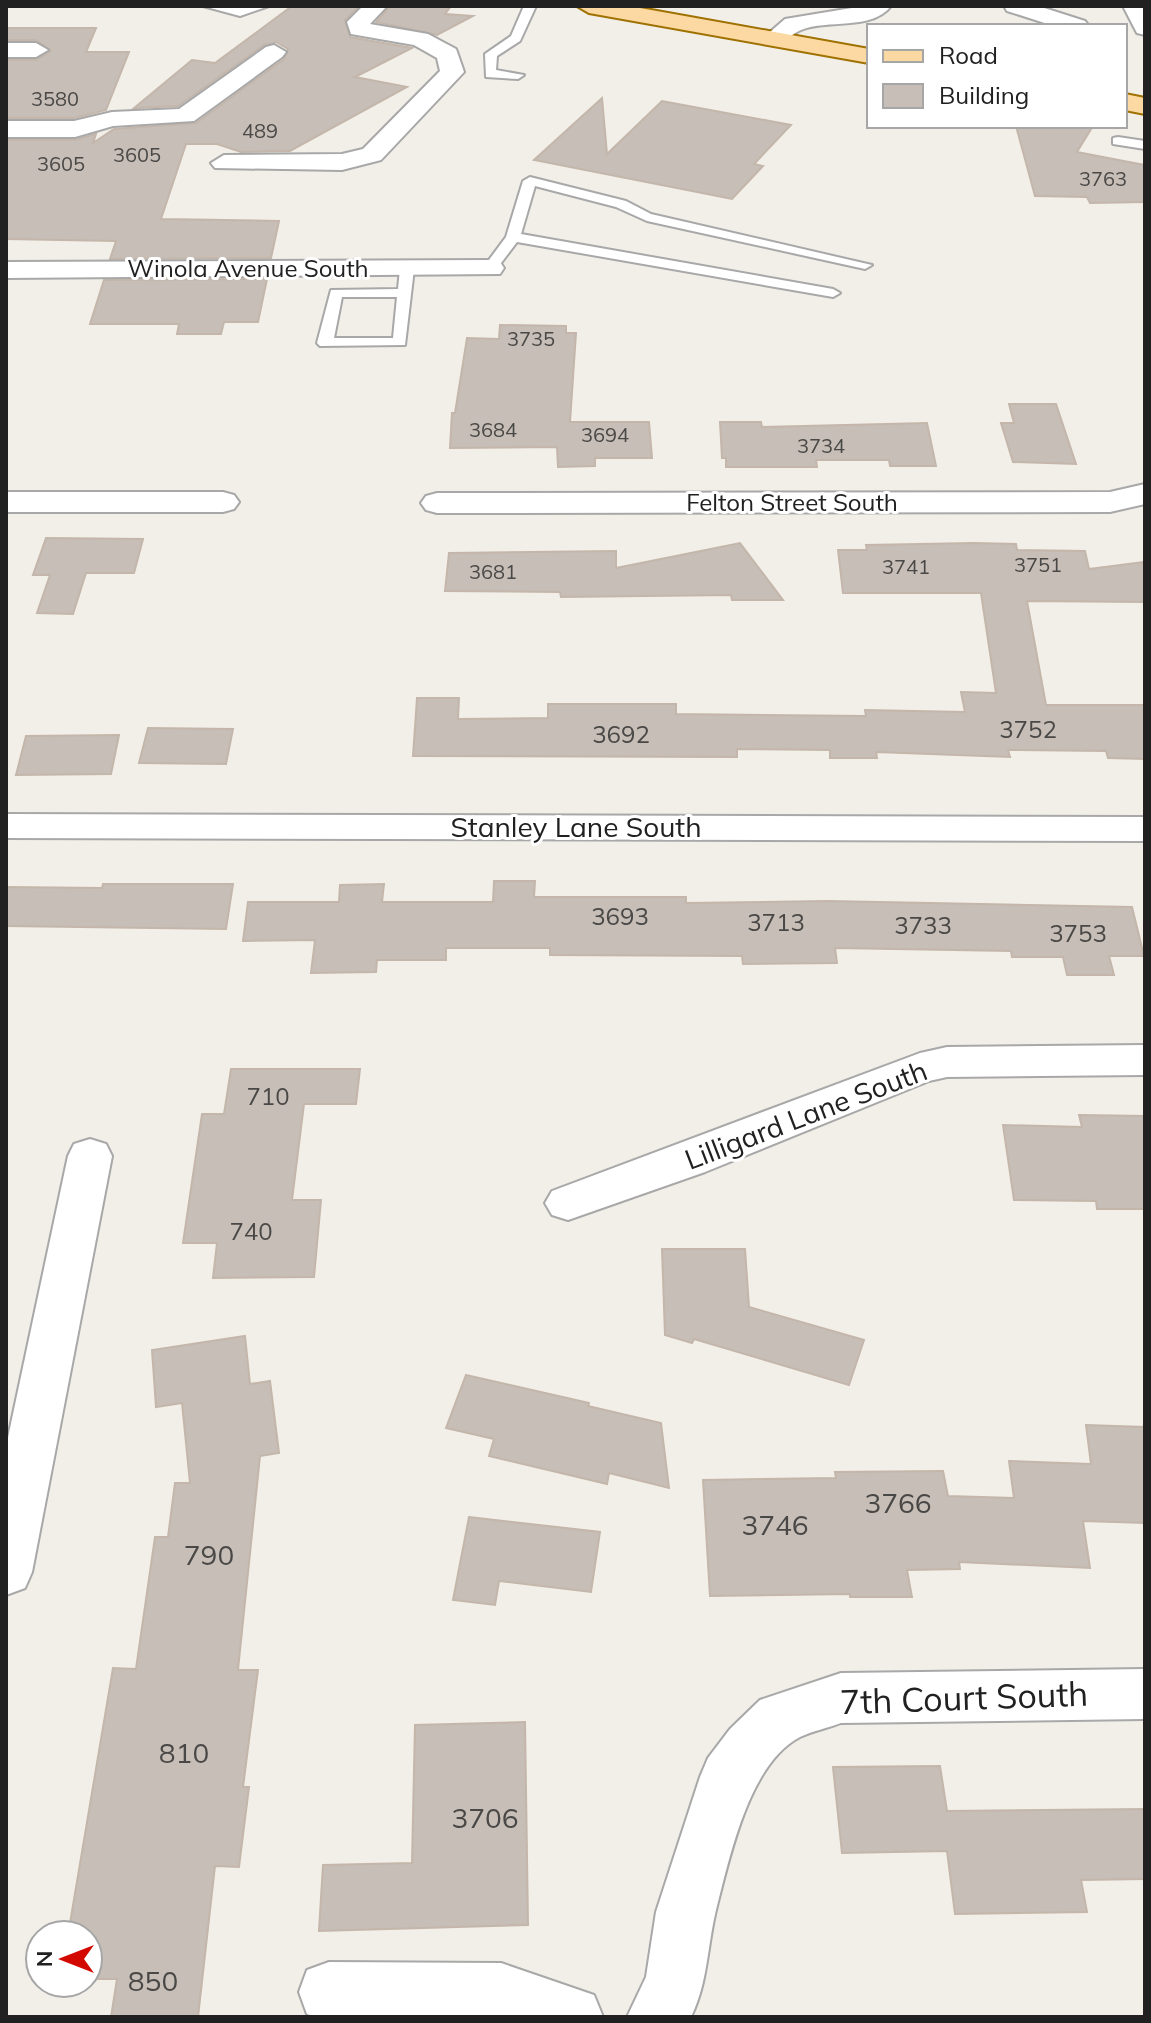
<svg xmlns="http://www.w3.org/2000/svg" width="1151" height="2023" font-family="Mulish,sans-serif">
	<rect width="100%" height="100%" fill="#f2efe8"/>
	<g fill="#c6beb7" stroke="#c4b6aa" stroke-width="2">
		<polygon points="292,6 359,6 345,20 350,37 412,48 355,77 407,87 290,151 241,152 217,144 186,144 161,219 279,221 271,258 110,259 116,241 6,239 6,140 75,140 96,134 93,143 114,129 196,123 284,59 288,49 276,42 264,45 178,106 134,108 192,60 215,63"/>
		<polygon points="390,6 451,6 445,14 473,16 437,35 376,22"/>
		<polygon points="6,28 96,28 86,52 129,52 106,110 74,118 6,118 6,60 36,60 51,51 36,40 6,40"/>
		<polygon points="602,98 607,154 662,101 791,125 754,164 763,166 732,199 534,160"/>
		<polygon points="1016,126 1093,126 1077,152 1145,165 1145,202 1090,203 1087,197 1035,196"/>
		<polygon points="267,279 258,322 224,322 221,334 177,334 179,324 90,324 104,280"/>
		<polygon points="500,325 566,326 566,333 576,333 570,422 649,422 652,458 595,458 595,466 558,467 557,447 450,448 452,413 455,413 467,338 499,339"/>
		<polygon points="1009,404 1056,404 1076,464 1013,462 1001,423 1014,423"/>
		<polygon points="720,422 761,422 762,427 927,423 936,466 890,466 889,460 816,460 817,467 726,467 726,458 722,458"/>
		<polygon points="46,538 143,539 134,573 86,573 73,614 37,613 50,575 33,575"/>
		<polygon points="740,543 783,600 732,600 731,595 561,597 560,592 445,591 449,553 616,551 616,568"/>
		<polygon points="974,543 1016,544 1017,550 1085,551 1089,569 1145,562 1145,602 1027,601 1046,705 1145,705 1145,759 1108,758 1106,751 1008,750 1010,757 876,752 877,758 830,758 830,750 737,749 737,757 413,756 417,698 459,698 458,719 548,718 548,704 676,704 676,714 866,716 865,710 965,712 961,692 996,693 981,593 843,593 838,550 867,550 866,545"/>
		<polygon points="148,728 233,729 226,764 139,763"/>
		<polygon points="119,735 111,774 16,775 26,736"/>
		<polygon points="494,881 535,881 534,897 686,897 686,903 828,901 1132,907 1144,956 1109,956 1114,975 1067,975 1063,957 1012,957 1011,951 835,948 837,963 743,964 742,956 550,955 550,948 446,948 446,960 377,960 376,972 311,973 315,940 243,941 248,902 339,902 340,885 384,884 382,902 493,902"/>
		<polygon points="103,884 233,884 226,929 6,926 6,887 102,888"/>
		<polygon points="231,1069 360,1069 356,1104 304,1104 292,1200 321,1200 314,1277 213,1278 217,1243 183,1243 202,1114 224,1114"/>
		<polygon points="1079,1115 1145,1116 1145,1209 1097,1209 1096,1201 1014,1200 1003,1125 1082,1127"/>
		<polygon points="662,1249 745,1249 749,1307 864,1340 849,1385 694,1339 692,1343 665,1335"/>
		<polygon points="245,1336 250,1384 270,1381 279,1453 260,1456 238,1670 258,1670 243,1787 249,1787 239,1867 215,1866 198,2017 111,2017 117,1979 88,1979 88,1935 68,1935 113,1668 136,1669 155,1537 168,1537 175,1483 190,1483 182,1403 156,1407 152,1350"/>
		<polygon points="466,1375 589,1403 588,1406 661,1423 669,1488 609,1473 607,1484 489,1456 494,1439 446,1428"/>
		<polygon points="1086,1425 1145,1427 1145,1523 1083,1521 1090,1568 959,1562 960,1569 907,1570 912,1597 850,1597 850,1594 710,1596 703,1480 836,1478 835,1472 943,1471 948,1496 1014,1498 1009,1461 1091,1464"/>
		<polygon points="469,1517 600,1532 591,1592 499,1581 495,1605 453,1600"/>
		<polygon points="525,1722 528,1925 319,1931 323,1865 412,1863 415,1725"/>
		<polygon points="940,1766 947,1811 1145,1809 1145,1879 1081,1880 1087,1912 955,1914 947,1851 842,1853 833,1767"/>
	</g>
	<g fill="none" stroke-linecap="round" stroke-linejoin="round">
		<g stroke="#a8a8a8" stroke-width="4">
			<g id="lane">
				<polygon points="203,6 269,6 240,16"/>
				<polygon points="524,6 536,6 520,41 497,56 496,70 524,75 518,79 486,77 485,54 511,36"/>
				<polygon points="1118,137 1145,141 1145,149 1113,144 1113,138"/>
				<polygon points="530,177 626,201 651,214 872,265 865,269 647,221 616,207 535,186 521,234 833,289 840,293 833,297 517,242 495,271 485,271 483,268 506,237 523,181"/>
				<path d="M 407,265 L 414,269 L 405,345 L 320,346 L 317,343 L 331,290 L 398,289 L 400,269 ZM 342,297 L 397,297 L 393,338 L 334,338 Z"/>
			</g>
		</g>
		<g stroke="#a8a8a8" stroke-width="4">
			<g id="street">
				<polygon points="363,6 387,6 370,24 428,34 456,49 464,72 381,160 342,170 215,168 211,163 224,155 342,154 363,149 440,71 437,58 414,45 351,34 347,22"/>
				<path d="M 864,6 L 891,6 C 872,31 827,19 801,30 C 791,34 785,43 774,46 L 762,39 L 785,19 Z"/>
				<polygon points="1004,6 1038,6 1085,21 1089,26 1054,26 1007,11"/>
				<polygon points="1123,6 1145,6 1145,35 1137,33"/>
				<polygon points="6,43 36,43 48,50 36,57 6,57"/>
				<polygon points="274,45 286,52 282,57 194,121 113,126 75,137 6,137 6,121 74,121 112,112 179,109 266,47"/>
				<polygon points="490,260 500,262 504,268 500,274 6,278 6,262"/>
				<polygon points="1145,484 1145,504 1110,512 437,513 426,510 421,503 426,496 437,493 1110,492"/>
				<polygon points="6,492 223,492 234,495 239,502 234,509 223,512 6,512"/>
				<polygon points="6,814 1145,817 1145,841 6,838"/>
				<polygon points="1145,1045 1145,1075 947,1077 929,1081 705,1172 568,1220 552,1215 545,1203 552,1191 920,1053 947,1047"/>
				<polygon points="90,1139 106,1144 112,1156 32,1572 25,1588 6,1595 6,1447 68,1156 74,1144"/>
				<path d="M 1145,1669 L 1145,1719 L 841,1723 C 828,1728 812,1731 800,1737 C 749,1763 729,1859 716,1910 C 707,1947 708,1982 691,2017 L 627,2017 L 646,1977 L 656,1912 L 700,1777 L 708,1758 L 730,1729 L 760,1700 L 841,1673 Z"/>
				<polygon points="329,1962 501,1963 594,1995 603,2017 316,2017 307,2014 299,1992 307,1970"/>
			</g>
		</g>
		<g stroke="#9f7100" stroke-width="4">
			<g id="primary">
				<polygon points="577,6 629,6 869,49 869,63 589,13"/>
				<polygon points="1125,94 1145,98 1145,114 1125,110"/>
			</g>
		</g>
		<use href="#lane" fill="#fff" fill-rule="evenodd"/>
		<use href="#street" fill="#fff" fill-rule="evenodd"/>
		<use href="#primary" fill="#fcd9a2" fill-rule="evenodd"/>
	</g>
	<g text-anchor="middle" stroke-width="6" stroke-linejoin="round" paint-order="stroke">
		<g font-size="20" fill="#4a4846">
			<text x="55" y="106">3580</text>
			<text x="260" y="138">489</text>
			<text x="137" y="162">3605</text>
			<text x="61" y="171">3605</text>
			<text x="1103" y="186">3763</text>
			<text x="531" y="346">3735</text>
			<text x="493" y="437">3684</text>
			<text x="605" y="442">3694</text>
			<text x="821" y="453">3734</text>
			<text x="1038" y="572">3751</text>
			<text x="906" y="574">3741</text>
			<text x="493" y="579">3681</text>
		</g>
		<g font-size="24" fill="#212121" stroke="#fff">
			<text x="248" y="277">Winola Avenue South</text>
			<text x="792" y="511">Felton Street South</text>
		</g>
		<g font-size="24" fill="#4a4846">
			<text x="1028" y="738">3752</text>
			<text x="621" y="743">3692</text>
			<text x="620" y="925">3693</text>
			<text x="776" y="931">3713</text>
			<text x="923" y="934">3733</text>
			<text x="1078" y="942">3753</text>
			<text x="268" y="1105">710</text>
			<text x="251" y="1240">740</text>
		</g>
		<g font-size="28" fill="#212121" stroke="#fff">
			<text x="576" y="837">Stanley Lane South</text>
			<text transform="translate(806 1115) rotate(-21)" y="10">Lilligard Lane South</text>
		</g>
		<g font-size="28" fill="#4a4846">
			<text x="898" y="1513">3766</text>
			<text x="775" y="1535">3746</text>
			<text x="209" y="1565">790</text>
			<text x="184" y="1763">810</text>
			<text x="485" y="1828">3706</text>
			<text x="153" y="1991">850</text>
		</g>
		<g font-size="34" fill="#212121" stroke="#fff">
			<text transform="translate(964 1698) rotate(-2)" y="12">7th Court South</text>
		</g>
	</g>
	<rect width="1151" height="2023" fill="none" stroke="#212121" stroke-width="16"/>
	<rect x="867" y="24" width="260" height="104" fill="#ffffff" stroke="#a6a6a6" stroke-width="2"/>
	<rect x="883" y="50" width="40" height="12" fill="#fcd9a2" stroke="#a6a6a6" stroke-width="2"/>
	<text x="939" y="64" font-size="24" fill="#212121">Road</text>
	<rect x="883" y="84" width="40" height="24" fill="#c6beb7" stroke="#a6a6a6" stroke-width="2"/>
	<text x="939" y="104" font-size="24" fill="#212121">Building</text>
	<g transform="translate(64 1959) rotate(270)"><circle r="38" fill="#ffffff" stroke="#a6a6a6" stroke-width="2"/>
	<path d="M0-6L14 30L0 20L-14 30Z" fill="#d30900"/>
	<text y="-12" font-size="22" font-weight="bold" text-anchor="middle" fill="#212121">N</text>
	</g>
</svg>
